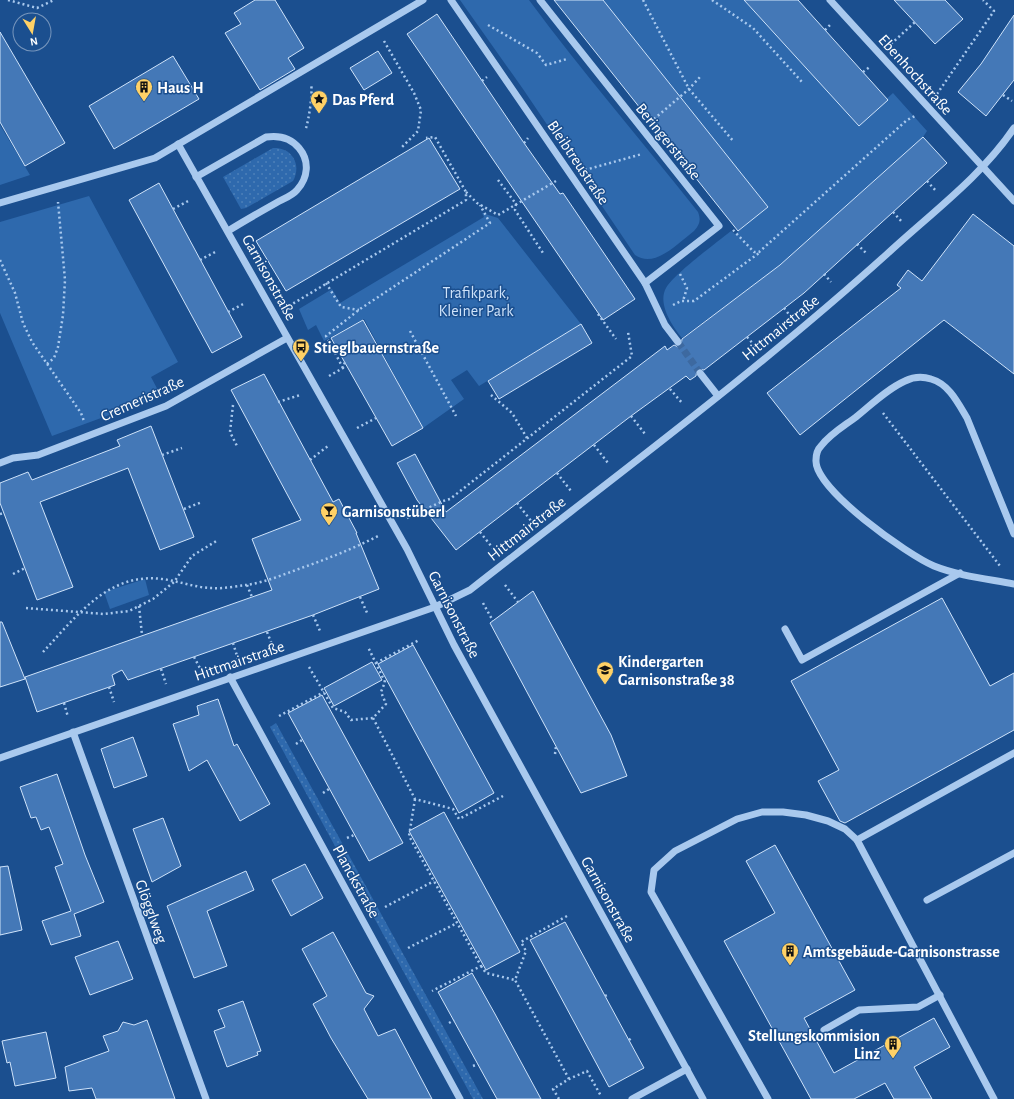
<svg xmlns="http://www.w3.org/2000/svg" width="1014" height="1099" font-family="'Alegreya Sans',sans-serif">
	<defs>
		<pattern id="grass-dots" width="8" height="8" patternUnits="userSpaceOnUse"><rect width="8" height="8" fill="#2e69ad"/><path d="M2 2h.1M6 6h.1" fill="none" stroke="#4d80b9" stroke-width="1.8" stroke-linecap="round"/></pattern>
	</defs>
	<rect width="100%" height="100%" fill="#1b4f8f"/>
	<g fill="url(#grass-dots)">
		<path d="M 273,148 C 292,147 302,165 293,181 L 246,208 L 241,209 L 223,177 Z"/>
		<polygon points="276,723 483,1099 473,1099 270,727"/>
	</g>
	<g fill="#2e69ad">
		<path d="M 460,0 L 529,0 C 583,73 642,141 698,212 C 701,220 700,224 694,231 C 678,243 655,269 635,255 L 523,89 Z"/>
		<path d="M 603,0 L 744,0 L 858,125 L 893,93 L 927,131 L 923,137 L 780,265 L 682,338 C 673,327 657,304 666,288 C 674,274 716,243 731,231 L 735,234 L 768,207 Z"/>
		<polygon points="0,125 30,175 0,185"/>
		<polygon points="89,196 178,362 151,377 161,396 52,436 0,313 0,222"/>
		<polygon points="482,213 498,218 581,324 479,386 467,370 451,380 464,399 423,428 364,319 324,341 316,325 308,330 299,309 332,289 340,303 484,217"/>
		<polygon points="145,579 149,595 110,609 104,592"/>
	</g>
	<g fill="#4478b7" stroke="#cfe3fa">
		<polygon points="255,0 275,0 304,48 288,58 295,69 260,90 225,33 241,24 234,13"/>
		<polygon points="554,0 603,0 768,207 738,231"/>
		<polygon points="744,0 798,0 888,100 859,126"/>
		<polygon points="894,0 945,0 963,19 935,44"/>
		<polygon points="437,14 524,143 560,194 563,193 635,299 603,320 407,34"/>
		<polygon points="1014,15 1014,80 986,116 958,92 981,64"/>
		<polygon points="0,32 65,143 25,166 0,122"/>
		<polygon points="378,51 392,73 364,90 350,68"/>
		<polygon points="173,56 199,99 114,149 89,106"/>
		<polygon points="923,137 947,163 804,293 704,370 697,369 696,376 690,380 686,376 631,416 456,550 417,500 397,463 415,454 446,512 665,346 667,350 674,345 678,347 681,346 682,339 780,265"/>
		<polygon points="429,138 460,189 286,291 256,241"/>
		<polygon points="159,183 242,337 212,353 129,200"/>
		<polygon points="973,214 1014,246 1014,374 944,320 800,435 767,393 901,288 897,285 908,270 922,281"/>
		<polygon points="363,320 423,428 392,446 331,338"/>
		<polygon points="581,324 592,343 499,399 488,381"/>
		<polygon points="264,374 333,502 339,499 357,533 356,533 379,589 313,615 128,680 122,670 112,675 115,685 37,712 25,677 272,590 252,539 301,520 231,390"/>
		<polygon points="151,426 194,537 160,550 128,468 40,502 73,587 37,600 0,503 0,483 28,472 32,480 120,446 117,440"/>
		<polygon points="533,591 611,735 627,776 581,793 490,623"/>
		<polygon points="942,598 990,686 1014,673 1014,730 845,823 840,821 818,781 839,770 791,681"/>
		<polygon points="0,622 2,622 25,679 0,687"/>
		<polygon points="413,645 494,793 459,813 378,664"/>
		<polygon points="372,662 382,680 334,706 324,688"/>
		<polygon points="322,695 403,843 369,861 288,713"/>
		<polygon points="218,699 234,746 237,744 270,804 240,821 207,760 189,771 173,724 199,715 197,706"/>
		<polygon points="133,737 147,776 114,788 101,749"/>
		<polygon points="57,774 85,855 104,902 74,914 81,936 51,945 42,921 71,911 55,867 63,864 49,827 41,830 36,817 31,818 20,787"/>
		<polygon points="444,812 520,952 486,970 409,831"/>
		<polygon points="163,818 181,866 152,882 133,829"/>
		<polygon points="775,845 855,990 804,1018 834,1073 934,1018 950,1047 914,1067 932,1099 894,1099 885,1083 854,1099 811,1099 724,941 775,913 746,861"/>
		<polygon points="305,864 323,898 291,916 272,880"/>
		<polygon points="8,866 22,930 0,935 0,867"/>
		<polygon points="246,871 254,890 207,911 227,966 194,978 167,906"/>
		<polygon points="565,922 644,1068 609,1087 530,940"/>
		<polygon points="333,932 366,993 374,996 364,1009 378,1036 395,1029 432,1099 368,1099 331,1038 313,1004 327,996 302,949"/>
		<polygon points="118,941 133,979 90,995 75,957"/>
		<polygon points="472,973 495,1014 541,1099 497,1099 438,992"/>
		<polygon points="243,1001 261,1051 257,1052 258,1055 227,1067 214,1031 225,1027 218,1010"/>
		<polygon points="147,1020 175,1099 96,1099 92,1088 69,1091 65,1067 109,1051 103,1036 118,1031 123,1022 134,1025"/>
		<polygon points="46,1032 56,1078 15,1086 10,1062 7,1063 2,1041"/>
	</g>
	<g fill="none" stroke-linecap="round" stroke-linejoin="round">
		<polyline stroke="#3d69a0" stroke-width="7" stroke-dasharray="7 3.5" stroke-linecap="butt" points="678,342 700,373"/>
		<g stroke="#a9c9ee" stroke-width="2.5" stroke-dasharray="2 3" stroke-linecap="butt">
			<polyline points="8,0 37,8 54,0"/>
			<polyline points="643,0 689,89 734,142"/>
			<polyline points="712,0 753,28 802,82"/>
			<polyline points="488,25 537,53 546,65 567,59"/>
			<polyline points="825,30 832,23"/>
			<polyline points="384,41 414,93 421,110 418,131 402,147"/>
			<polyline points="891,44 915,22"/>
			<polyline points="863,72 871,66"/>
			<polyline points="482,81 487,77"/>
			<polyline points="937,94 994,11 983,0"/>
			<polyline points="1003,95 1012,101"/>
			<polyline points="654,119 689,89 700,77"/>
			<path d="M 306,128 C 309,119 313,92 311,84"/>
			<polyline points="524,143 528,138"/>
			<polyline points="585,170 642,154"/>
			<polyline points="498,180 516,204 515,210 543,253"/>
			<polyline points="927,181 936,191"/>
			<polyline points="466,192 477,203 498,215 556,181"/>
			<polyline points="173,209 190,200"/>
			<polyline points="893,212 902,222"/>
			<polyline points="733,230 754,252 759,252 907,120 915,116"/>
			<polyline points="857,244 866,253"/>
			<polyline points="0,260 15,293 23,323 32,342 81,413 84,421"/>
			<polyline points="200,260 217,251"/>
			<polyline points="680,274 687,288 683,301"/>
			<polyline points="824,274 831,282"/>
			<polyline points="326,283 341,307 359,310"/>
			<polyline points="673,305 681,301 694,301 759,253"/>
			<polyline points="289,306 466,200 466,192 435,137 426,138"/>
			<polyline points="784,308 791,317"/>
			<polyline points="228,312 245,303"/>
			<polyline points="598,314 616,339"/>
			<polyline points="410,331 456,416"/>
			<polyline points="747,337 756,347"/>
			<polyline points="47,364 54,358 58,347 63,315 65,280 58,202"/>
			<polyline points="343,368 326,336 360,309 490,223 480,205"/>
			<polyline points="329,376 343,368 345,362"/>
			<polyline points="670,389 683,404"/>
			<polyline points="491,395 512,413 527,438"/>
			<polyline points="278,402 300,395"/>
			<polyline points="233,405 230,432 237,446"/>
			<polyline points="883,413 1000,566"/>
			<polyline points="631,416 645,434"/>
			<polyline points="357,428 376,418"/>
			<polyline points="594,445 608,463"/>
			<polyline points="162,455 182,448"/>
			<polyline points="310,460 328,446"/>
			<polyline points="557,473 571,491"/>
			<polyline points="517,503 532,522"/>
			<polyline points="184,509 202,502"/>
			<polyline points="0,514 4,513"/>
			<polyline points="407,518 443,501 450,499 632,356 628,332"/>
			<polyline points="480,532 495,551"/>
			<polyline points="13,574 25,568"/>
			<polyline points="247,585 252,597"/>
			<polyline points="505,585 518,602"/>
			<polyline points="360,597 368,615"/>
			<polyline points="483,603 493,621"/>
			<polyline points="139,606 142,635"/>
			<polyline points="26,608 104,614 129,611 153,599 174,582 192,556 218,540"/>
			<polyline points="313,615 320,631"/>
			<polyline points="267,632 273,647"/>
			<polyline points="233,643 238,659"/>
			<path d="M 43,652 C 76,617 108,572 162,579 C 179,581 196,588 213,588 C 223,589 236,586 246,585 C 268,582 289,572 310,565 C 334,556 357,547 380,535"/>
			<polyline points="194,657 202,672"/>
			<polyline points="376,663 419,640"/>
			<polyline points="309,667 333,708 345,712 351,720 373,718 386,704 381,692 385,682 368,647"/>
			<polyline points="161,669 166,684"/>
			<polyline points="109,687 114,702"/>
			<polyline points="64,703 68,717"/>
			<polyline points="279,716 324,692"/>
			<polyline points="373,718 415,799 453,809 459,819 503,796"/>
			<polyline points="296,744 302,740"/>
			<polyline points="555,754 556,746"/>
			<polyline points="323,793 329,789"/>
			<polyline points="415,799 409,836 481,966 432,991"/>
			<polyline points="347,838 354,835"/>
			<polyline points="385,907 434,881"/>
			<polyline points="567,916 521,942 526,951 515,980 569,1079"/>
			<polyline points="408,948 457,923"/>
			<polyline points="481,966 486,973 515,980"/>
			<polyline points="605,996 609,994"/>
			<polyline points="449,1023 454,1020"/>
			<polyline points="629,1040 633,1037"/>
			<polyline points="473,1066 478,1064"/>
			<polyline points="559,1099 553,1089 569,1079 587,1071 601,1096"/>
		</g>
		<g stroke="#a9c9ee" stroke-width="7">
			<polyline points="451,0 645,283 665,325 678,342"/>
			<polyline points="540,0 719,226 645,283"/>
			<polyline points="830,0 1014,201"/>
			<polyline points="178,144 407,549 454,645 703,1099"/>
			<path d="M 196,177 L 266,137 C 279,135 290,137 299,148 C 310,161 308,178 297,190 C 292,196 283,199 276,203 C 260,212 244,221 228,231"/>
			<polyline points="0,203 155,158 423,0"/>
			<polyline points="700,373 718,396"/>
			<polyline points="0,463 13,458 38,455 166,406 287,338"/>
			<path d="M 1014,534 L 967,418 C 958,403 949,384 931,379 C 922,376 913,377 905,381 C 887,389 871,405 856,417 C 844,426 830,434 821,446 C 818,449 816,455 816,460 C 814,489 908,555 934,566 C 959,576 988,579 1014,584"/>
			<polyline points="785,629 802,660 960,573"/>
			<polyline points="230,677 460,1099"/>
			<polyline points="73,732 206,1099"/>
			<path d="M 0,758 L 435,607 L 470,590 C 610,480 754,374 887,254 C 930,214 981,177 1014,128"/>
			<polyline points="857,840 1014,753"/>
			<polyline points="927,900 1014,853"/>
			<polyline points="824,1030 859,1010 918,1007 940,995"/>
			<polyline points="632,1099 687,1069"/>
			<polyline points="768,1099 651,892 654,870 675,851 710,833 737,819 762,812 783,812 806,815 828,821 845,829 857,840 994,1099"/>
		</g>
	</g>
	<defs>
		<g id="building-pin" transform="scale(0.9)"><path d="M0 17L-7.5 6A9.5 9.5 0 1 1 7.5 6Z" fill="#ffd166" stroke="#1b4f8f"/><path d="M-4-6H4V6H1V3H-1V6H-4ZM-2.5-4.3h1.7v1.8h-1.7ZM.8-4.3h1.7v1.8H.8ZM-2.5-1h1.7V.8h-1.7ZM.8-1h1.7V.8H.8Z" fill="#111"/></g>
		<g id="sight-pin" transform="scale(0.9)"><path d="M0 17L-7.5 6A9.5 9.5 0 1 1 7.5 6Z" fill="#ffd166" stroke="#1b4f8f"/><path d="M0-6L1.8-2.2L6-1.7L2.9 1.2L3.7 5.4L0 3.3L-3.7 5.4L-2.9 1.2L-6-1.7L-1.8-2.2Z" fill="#111"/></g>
		<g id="bus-pin" transform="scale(0.9)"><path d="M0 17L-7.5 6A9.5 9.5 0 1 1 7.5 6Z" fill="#ffd166" stroke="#1b4f8f"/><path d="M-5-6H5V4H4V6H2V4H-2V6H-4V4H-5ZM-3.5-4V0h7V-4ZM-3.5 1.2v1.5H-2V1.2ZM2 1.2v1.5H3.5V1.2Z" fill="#111"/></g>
		<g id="bar-pin" transform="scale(0.9)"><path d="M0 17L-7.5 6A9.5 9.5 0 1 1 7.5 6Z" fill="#ffd166" stroke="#1b4f8f"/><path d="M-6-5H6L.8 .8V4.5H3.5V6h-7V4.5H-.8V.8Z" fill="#111"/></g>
		<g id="school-pin" transform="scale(0.9)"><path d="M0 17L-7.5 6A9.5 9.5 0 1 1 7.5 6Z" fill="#ffd166" stroke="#1b4f8f"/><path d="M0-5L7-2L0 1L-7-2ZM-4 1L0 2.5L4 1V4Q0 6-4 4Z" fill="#111"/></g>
	</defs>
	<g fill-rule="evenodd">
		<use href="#building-pin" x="144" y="87"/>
		<use href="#sight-pin" x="319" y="99"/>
		<use href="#bus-pin" x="301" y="347"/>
		<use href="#bar-pin" x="329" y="511"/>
		<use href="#school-pin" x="605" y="670"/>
		<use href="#building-pin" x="790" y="951"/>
		<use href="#building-pin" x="893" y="1044"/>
	</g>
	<g text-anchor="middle" stroke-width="3" stroke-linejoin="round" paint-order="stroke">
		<g font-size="16" fill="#fff" stroke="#1b4f8f">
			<text transform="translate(916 74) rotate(48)" y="6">Ebenhochstraße</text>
			<text transform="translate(669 141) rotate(51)" y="6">Beringerstraße</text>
			<text transform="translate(579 162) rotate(56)" y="6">Bleibtreustraße</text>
			<text transform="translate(270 277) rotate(61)" y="6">Garnisonstraße</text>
			<text transform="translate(780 327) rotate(-39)" y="6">Hittmairstraße</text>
			<text transform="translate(142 398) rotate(-24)" y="6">Cremeristraße</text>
			<text transform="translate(526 528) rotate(-38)" y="6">Hittmairstraße</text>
			<text transform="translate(455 614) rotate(63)" y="6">Garnisonstraße</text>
			<text transform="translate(239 660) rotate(-19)" y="6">Hittmairstraße</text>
			<text transform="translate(357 881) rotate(61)" y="6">Planckstraße</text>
			<text transform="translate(609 899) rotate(61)" y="6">Garnisonstraße</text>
			<text transform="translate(152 911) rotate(70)" y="6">Glögglweg</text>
		</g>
		<g font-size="16" font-weight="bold" fill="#fff" stroke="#1b4f8f" text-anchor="start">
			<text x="157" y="93">Haus H</text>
			<text x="332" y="105">Das Pferd</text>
			<text x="314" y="353">Stieglbauernstraße</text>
			<text x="342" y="517">Garnisonstüberl</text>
			<text x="618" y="667">Kindergarten<tspan x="618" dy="18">Garnisonstraße 38</tspan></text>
			<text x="803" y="957">Amtsgebäude-Garnisonstrasse</text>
			<text x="880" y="1041" text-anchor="end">Stellungskommision<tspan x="880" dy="18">Linz</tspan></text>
		</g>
		<g font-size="16" fill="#cfe3fa" stroke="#1b4f8f">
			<text x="476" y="298">Trafikpark,<tspan x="476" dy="18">Kleiner Park</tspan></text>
		</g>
	</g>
	<g transform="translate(32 32) rotate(169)"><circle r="19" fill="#1b4f8f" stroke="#7695bc"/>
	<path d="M0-3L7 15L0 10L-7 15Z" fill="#ffd166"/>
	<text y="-6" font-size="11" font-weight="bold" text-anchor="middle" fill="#ffffff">N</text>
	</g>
</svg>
